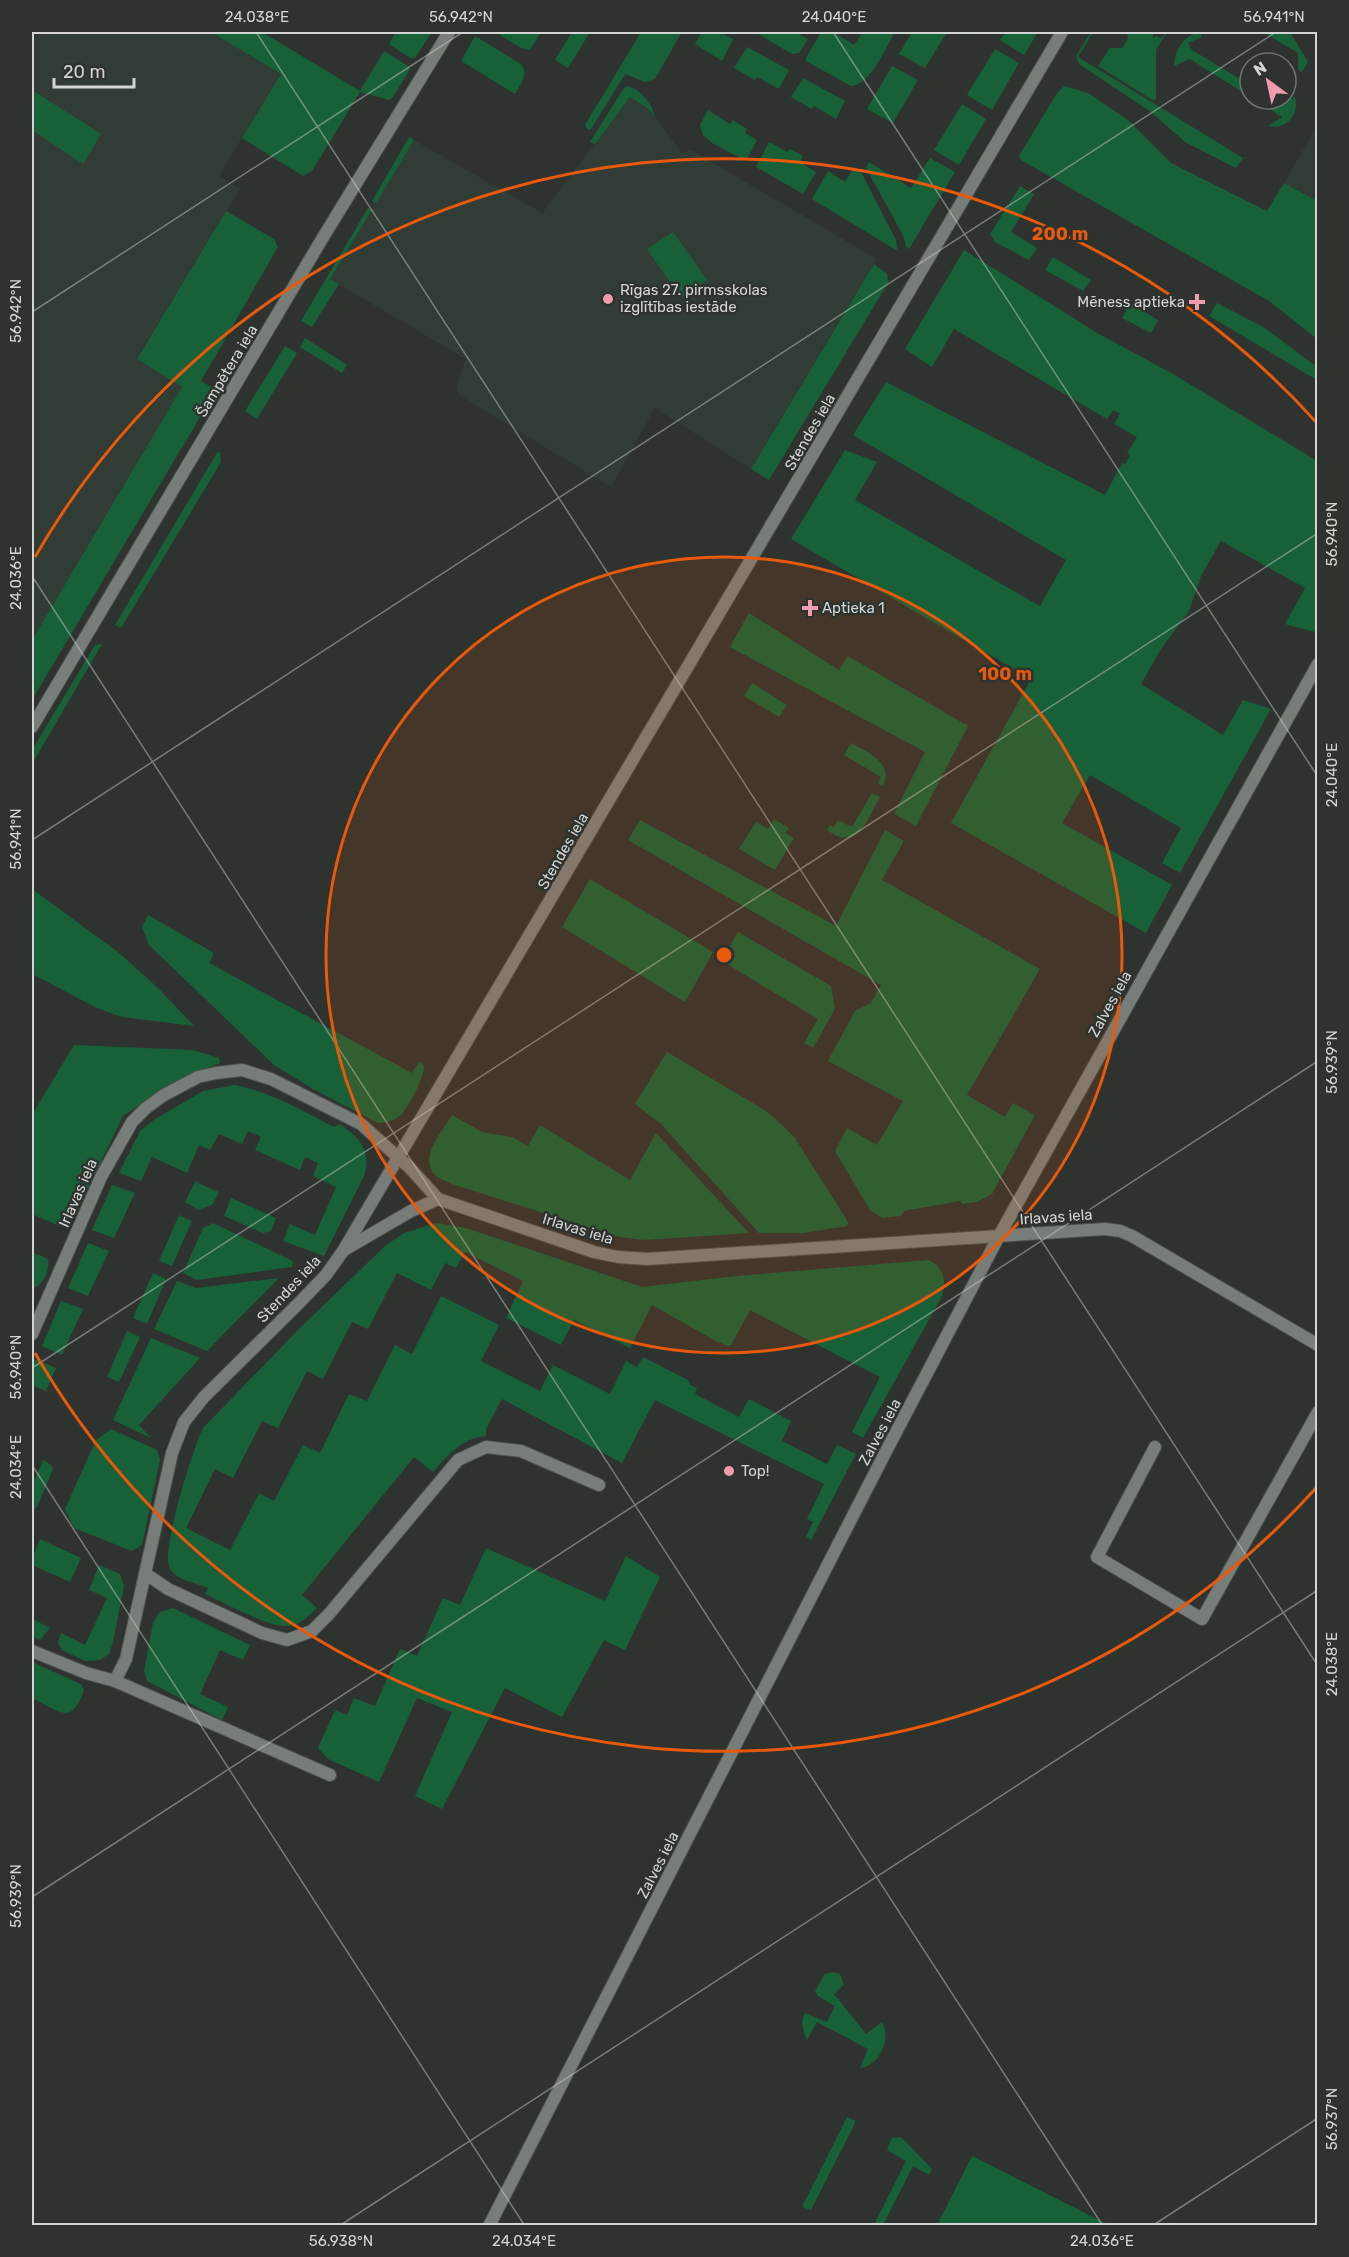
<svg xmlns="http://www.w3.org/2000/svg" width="1349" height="2257" font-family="Rubik,sans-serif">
	<rect width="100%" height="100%" fill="#2e332f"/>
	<g fill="#313c34">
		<polygon points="32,32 212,32 281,74 219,176 240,189 137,358 182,387 32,640"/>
		<polygon points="630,97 647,108 655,116 682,153 691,150 877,259 751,469 655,408 611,487 459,395 457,385 466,359 330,279 414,140 542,213"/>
		<polygon points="1317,126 1317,201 1284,183"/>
	</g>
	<g fill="#186038">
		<polygon points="211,32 262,32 360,91 384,51 408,66 410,69 393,97 389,100 360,92 312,171 303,176 242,138 281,74"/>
		<polygon points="396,32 432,32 415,58 410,58 389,44"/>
		<polygon points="495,32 541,32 530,50 521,48"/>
		<polygon points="572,32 590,32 568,68 555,60"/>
		<polygon points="641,32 682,32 655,79 645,82 625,74 591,129 588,130 585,125"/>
		<polygon points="702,32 719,32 733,39 722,61 695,44"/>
		<polygon points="755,32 796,32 808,39 799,53 792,54"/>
		<path d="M 821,32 L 833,32 L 854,45 L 863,32 L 895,32 C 886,47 870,86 851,86 L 806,61 L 806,58 Z"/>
		<polygon points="912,32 947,32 925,68 899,54"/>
		<polygon points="1006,32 1038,32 1024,55 1000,40"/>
		<polygon points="1091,32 1093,32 1078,57 1243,158 1236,168 1185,142 1151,112 1079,64 1076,56"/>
		<polygon points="1127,32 1153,32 1153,38 1156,36 1161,38 1167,32 1156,50 1156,98 1154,101 1098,66 1110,48 1122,48 1128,39"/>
		<polygon points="1263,32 1290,32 1308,62 1302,72 1298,70 1298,53"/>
		<path d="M 1193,34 L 1200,34 L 1202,37 L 1188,43 L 1192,50 L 1250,85 L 1250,97 L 1190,59 L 1174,66 C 1175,51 1180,41 1193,34 Z"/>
		<path d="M 475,36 L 521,64 C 529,75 521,83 515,94 L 461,61 Z"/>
		<polygon points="747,47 789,70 779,89 757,77 755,80 734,68"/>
		<polygon points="995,49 1019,63 992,110 967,95"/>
		<polygon points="892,66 918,80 893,123 867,109"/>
		<polygon points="803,78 845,101 836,119 814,106 812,109 791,97"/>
		<path d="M 628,86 C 640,89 652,104 655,116 L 647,108 L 630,97 L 595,144 L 590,142 L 624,88 Z"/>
		<polygon points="1064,86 1088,93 1128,120 1171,163 1267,211 1284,183 1317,201 1317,339 1269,301 1021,160 1019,156 1057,93"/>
		<polygon points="32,90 101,134 83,164 32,130"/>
		<path d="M 1295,97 C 1300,115 1286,130 1268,126 L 1282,117 L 1254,99 L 1274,99 L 1280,103 Z"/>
		<polygon points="962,104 986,119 959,165 934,150"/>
		<polygon points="708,110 730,124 733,120 747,129 745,133 757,140 746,161 712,143 703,135 700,125"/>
		<polygon points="409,137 414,140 376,203 372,201"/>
		<polygon points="769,142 787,152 790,149 803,156 800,162 816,172 803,194 756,167"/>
		<polygon points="930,158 955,172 909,249 906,247 903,235 866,168 869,162 911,188"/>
		<polygon points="854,168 861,172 896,240 897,249 896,250 812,199 828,171 845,182"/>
		<polygon points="1020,186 1034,194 1011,232 1037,248 1029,260 995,242 990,234"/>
		<polygon points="368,208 372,210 330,279 339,284 312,327 301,321"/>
		<polygon points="226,211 274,239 278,247 201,381 216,390 32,700 32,640 182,387 137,359"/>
		<polygon points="673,232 707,280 681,298 647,249"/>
		<polygon points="964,250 1099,334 1173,374 1317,461 1318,625 1314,632 1285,624 1305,588 1221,541 1201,576 1189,611 1161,649 1141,684 1223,735 1243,700 1271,709 1180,873 1162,863 1181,828 1090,775 1062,823 1172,885 1146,933 951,823 1031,679 791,539 845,450 877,462 855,500 1040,606 1066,560 853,435 886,382 1105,495 1122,463 1125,464 1130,455 1127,453 1137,437 1114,424 1120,414 1113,410 1107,419 954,329 932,367 905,349"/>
		<polygon points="1053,257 1091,280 1083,291 1045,270"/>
		<polygon points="874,264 887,274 888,283 769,480 751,469"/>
		<polygon points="1130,303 1158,320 1151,333 1122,318"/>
		<polygon points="1217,303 1265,328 1317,367 1317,380 1209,316"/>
		<polygon points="305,338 347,365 342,373 300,347"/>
		<polygon points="285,346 297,353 257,419 245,411"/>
		<polygon points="218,451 220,453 221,462 121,628 115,625"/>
		<polygon points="749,613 839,670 848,656 968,726 916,826 894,814 925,752 730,647"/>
		<polygon points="102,644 32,764 32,750 95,645"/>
		<polygon points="752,683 787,705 779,717 744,696"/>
		<path d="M 851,743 C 866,751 896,764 882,786 L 878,783 L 881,777 L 844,755 Z"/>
		<path d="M 872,793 L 880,797 C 866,821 858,853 827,830 L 830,825 L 834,827 L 838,820 L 852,827 Z"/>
		<polygon points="774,819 789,828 785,833 794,838 775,870 739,849 756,822 768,829"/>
		<polygon points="640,820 836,926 885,830 904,841 882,880 1040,969 967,1095 1005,1117 1013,1103 1035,1115 992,1194 977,1202 962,1204 960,1201 904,1211 901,1216 882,1218 870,1210 835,1151 847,1128 877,1145 903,1101 828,1061 855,1011 871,1003 881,985 628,840"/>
		<polygon points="590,879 713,952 685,1002 562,927"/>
		<polygon points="32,889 118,952 158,988 194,1026 122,1017 97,1008 32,974"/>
		<path d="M 148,915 L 214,953 L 209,963 L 412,1073 L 420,1061 L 424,1066 C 425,1076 408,1108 401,1115 C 394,1121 386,1123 378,1123 L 313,1089 L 274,1065 L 149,945 L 142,927 Z"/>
		<polygon points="738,932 831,986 835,1009 813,1048 804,1043 818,1019 722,961"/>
		<polygon points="74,1045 193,1050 219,1058 220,1063 172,1083 123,1116 73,1220 62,1227 32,1214 32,1115"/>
		<polygon points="667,1052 766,1111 781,1124 795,1138 848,1222 847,1226 804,1233 759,1233 661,1124 635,1104"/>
		<path d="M 235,1085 C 271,1092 302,1111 334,1127 L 340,1124 C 360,1138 372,1151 364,1176 L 324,1256 L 283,1241 L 290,1224 L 315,1235 L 336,1187 L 313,1176 L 318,1163 L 305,1157 L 300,1170 L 255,1150 L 261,1137 L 248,1131 L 242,1144 L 219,1134 L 210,1150 L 199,1145 L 187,1173 L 152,1157 L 141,1181 L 119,1173 L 140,1131 L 155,1119 L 203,1091 Z"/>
		<path d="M 452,1115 L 482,1132 L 512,1137 L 528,1146 L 540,1125 L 630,1180 L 656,1133 L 749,1233 L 645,1240 L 619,1237 L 452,1184 C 447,1181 439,1179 435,1175 C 418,1157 443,1131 452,1115 Z"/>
		<polygon points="196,1180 198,1183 219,1192 212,1205 198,1210 185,1202"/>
		<polygon points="112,1185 135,1193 114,1238 92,1230"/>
		<polygon points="231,1198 276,1218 271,1231 263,1233 224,1216"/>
		<polygon points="179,1215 192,1221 172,1266 159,1261"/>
		<polygon points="213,1223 293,1261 292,1267 197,1280 183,1273 203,1228"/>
		<path d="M 437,1223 L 466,1228 L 642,1287 L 736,1276 L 928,1260 C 945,1266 947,1283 941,1298 L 863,1438 L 852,1432 L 880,1377 L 750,1310 L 730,1347 L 714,1340 L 652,1305 L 630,1348 L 574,1320 L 561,1345 L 506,1318 L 523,1281 L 465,1252 L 456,1268 L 445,1263 L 431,1290 L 397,1273 L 368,1329 L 352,1322 L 323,1379 L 307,1371 L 278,1428 L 262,1421 L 233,1478 L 215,1469 L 186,1528 L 230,1550 L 259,1493 L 274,1501 L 303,1445 L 320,1453 L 349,1394 L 367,1401 L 395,1345 L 412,1354 L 441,1296 L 499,1325 L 481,1361 L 540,1391 L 553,1365 L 610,1394 L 626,1361 L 637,1367 L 643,1357 L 688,1380 L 690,1385 L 697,1388 L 695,1394 L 739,1417 L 749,1399 L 791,1421 L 782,1441 L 827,1464 L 837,1445 L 856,1454 L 811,1540 L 806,1537 L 813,1522 L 807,1519 L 824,1484 L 655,1400 L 622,1463 L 502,1399 L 486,1429 L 486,1436 C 462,1438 448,1455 433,1472 L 414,1457 L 302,1595 L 317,1608 C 309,1615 301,1625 289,1626 C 269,1628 225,1603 205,1594 L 208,1588 C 197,1583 173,1580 169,1566 C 162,1547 193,1448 203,1428 L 299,1329 L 385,1246 L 404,1233 Z"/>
		<polygon points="88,1243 109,1251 88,1296 68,1288"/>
		<path d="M 32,1252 L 48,1259 C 49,1273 45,1283 32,1289 Z"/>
		<polygon points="153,1273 166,1279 147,1324 133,1318"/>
		<polygon points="279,1278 207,1351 154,1329 177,1281 196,1288"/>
		<polygon points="61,1301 83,1309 62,1355 42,1346"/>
		<polygon points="127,1331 140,1337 119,1382 107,1377"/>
		<polygon points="151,1338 200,1358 139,1425 151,1438 113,1420"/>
		<polygon points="34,1359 56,1368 46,1391 32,1385 32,1364"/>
		<polygon points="111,1429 157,1450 160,1460 142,1545 132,1551 74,1528 65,1509 96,1440"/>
		<polygon points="43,1460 51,1465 53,1469 37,1507 32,1510 32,1486"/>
		<polygon points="40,1539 81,1558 70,1582 32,1565 32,1559"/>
		<polygon points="486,1548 605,1601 626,1556 660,1577 625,1650 604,1640 562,1717 505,1688 442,1809 415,1796 452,1712 417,1698 379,1782 328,1759 318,1748 335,1710 347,1715 354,1698 375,1706 400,1649 417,1656 443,1598 460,1605"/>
		<polygon points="99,1565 120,1574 124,1586 113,1642 109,1654 100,1660 85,1661 62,1650 58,1643 61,1633 85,1645 107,1598 89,1590"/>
		<polygon points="173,1608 250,1645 243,1660 220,1650 200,1694 228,1707 222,1720 147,1681 144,1671 153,1622 160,1612"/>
		<polygon points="32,1619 50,1628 40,1640 32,1636"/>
		<path d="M 32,1662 L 81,1684 L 84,1690 C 71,1727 60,1711 32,1698 Z"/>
		<path d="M 833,1972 L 840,1974 L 844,1985 L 834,1994 L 866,2034 L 882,2022 C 892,2038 879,2067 860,2068 L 868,2049 L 817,2022 L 807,2040 C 803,2031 800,2022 805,2013 L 827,2022 L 835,2006 L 818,1996 L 815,1991 L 825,1974 Z"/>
		<polygon points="847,2117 856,2121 811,2210 802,2207"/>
		<polygon points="901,2137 932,2169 929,2175 913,2166 883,2225 874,2225 906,2161 887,2150 892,2138"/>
		<polygon points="972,2156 1109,2225 937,2225"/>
	</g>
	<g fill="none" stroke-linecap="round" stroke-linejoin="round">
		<g stroke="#4b4f4b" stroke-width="14">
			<g id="street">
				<polyline points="32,727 322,239 449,32"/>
				<polyline points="344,1250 411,1211 438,1199"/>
				<polyline points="32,1334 101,1177 132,1122 146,1108 164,1095 198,1077 216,1073 242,1070 271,1079 361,1124 410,1168 438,1199 594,1252 618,1257 647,1259 1105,1229 1120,1231 1132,1236 1318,1345"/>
				<polyline points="1155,1447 1097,1557 1202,1619 1318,1412"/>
				<polyline points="146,1574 168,1589 262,1633 287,1640 312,1631 329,1614 458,1460 486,1447 521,1451 599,1485"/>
				<polyline points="32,1651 86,1673 115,1681 330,1775"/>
				<polyline points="115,1681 126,1659 172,1453 184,1422 204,1397 298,1304 326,1275 343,1251 1062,32"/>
				<polyline points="489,2226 883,1457 999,1236 1318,664"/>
			</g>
		</g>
		<use href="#street" stroke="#777d79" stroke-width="12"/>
	</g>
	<path fill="none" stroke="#d2d5d2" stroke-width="1.5" stroke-opacity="0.45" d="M 256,32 L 1318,1666M 833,32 L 1318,777M 32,312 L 463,32M 32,576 L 1103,2226M 32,840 L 1276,32M 32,1368 L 1318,533M 32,1465 L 525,2226M 32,1897 L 1318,1061M 339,2226 L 1318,1590M 1152,2226 L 1318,2118"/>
	<circle cx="724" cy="955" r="398" fill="#e8590c" fill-opacity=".12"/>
	<g fill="none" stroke="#e8590c" stroke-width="3">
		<circle cx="724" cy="955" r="398"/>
		<path d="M1316 1488A796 796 0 0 1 35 1353M35 557A796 796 0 0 1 1316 422"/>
	</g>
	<g fill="#f29aae" stroke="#2e332f" stroke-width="2">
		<circle cx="608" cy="299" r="6"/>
		<path d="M1194 293h6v6h6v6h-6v6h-6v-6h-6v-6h6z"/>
		<path d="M807 599h6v6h6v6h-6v6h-6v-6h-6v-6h6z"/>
		<circle cx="729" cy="1471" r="6"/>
	</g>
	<g text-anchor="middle" stroke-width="5" stroke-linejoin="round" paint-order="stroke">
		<g font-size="15" fill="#d2d5d2" stroke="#2e332f" text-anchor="start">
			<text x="620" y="295">Rīgas 27. pirmsskolas<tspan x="620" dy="17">izglītības iestāde</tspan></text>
			<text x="1185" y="307" text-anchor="end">Mēness aptieka</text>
			<text x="822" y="613">Aptieka 1</text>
			<text x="741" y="1476">Top!</text>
		</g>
		<g font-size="15" fill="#d2d5d2" stroke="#2e332f">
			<text transform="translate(227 371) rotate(-59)" y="5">Šampētera iela</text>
			<text transform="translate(810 432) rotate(-60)" y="5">Stendes iela</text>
			<text transform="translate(563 851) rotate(-60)" y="5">Stendes iela</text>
			<text transform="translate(1110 1004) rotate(-61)" y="5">Zalves iela</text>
			<text transform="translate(78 1193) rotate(-66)" y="5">Irlavas iela</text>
			<text transform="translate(1056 1217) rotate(-4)" y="5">Irlavas iela</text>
			<text transform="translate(578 1229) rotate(17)" y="5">Irlavas iela</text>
			<text transform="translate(289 1289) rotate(-47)" y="5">Stendes iela</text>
			<text transform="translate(880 1432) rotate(-62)" y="5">Zalves iela</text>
			<text transform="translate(658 1865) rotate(-63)" y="5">Zalves iela</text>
		</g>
	</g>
	<circle cx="724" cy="955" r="9" fill="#e8590c" stroke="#2e332f" stroke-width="3"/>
	<g font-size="18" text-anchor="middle" font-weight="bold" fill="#e8590c" stroke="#2e332f" stroke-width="5" stroke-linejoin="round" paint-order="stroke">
		<text x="1060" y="240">200 m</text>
		<text x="1005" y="680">100 m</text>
	</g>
	<rect width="1349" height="2257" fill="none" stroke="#2e332f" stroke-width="66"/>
	<g transform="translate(1268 81) rotate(327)"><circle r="28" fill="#2e332f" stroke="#707470" stroke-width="1.5"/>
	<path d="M0-4.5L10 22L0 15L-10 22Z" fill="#f29aae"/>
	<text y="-9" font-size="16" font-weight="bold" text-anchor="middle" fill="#d2d5d2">N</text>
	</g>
	<path d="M54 78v9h80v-9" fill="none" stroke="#d2d5d2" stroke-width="3"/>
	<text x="63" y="78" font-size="18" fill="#d2d5d2" stroke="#2e332f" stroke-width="4.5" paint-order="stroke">20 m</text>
	<rect x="33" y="33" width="1283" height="2191" fill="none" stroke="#d2d5d2" stroke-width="2"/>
	<g font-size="15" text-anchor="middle" fill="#d2d5d2">
		<text x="257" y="22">24.038°E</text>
		<text x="461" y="22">56.942°N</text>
		<text x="834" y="22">24.040°E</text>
		<text x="1274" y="22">56.941°N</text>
		<text transform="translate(16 311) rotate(-90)" y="5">56.942°N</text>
		<text transform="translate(1332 534) rotate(-90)" y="5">56.940°N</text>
		<text transform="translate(16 578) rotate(-90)" y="5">24.036°E</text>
		<text transform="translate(1332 775) rotate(-90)" y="5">24.040°E</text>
		<text transform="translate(16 839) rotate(-90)" y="5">56.941°N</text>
		<text transform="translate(1332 1062) rotate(-90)" y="5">56.939°N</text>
		<text transform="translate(16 1367) rotate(-90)" y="5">56.940°N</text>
		<text transform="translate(16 1467) rotate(-90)" y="5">24.034°E</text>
		<text transform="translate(1332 1664) rotate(-90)" y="5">24.038°E</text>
		<text transform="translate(16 1896) rotate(-90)" y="5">56.939°N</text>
		<text transform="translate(1332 2119) rotate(-90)" y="5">56.937°N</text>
		<text x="341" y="2246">56.938°N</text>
		<text x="524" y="2246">24.034°E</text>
		<text x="1102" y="2246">24.036°E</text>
	</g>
</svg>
